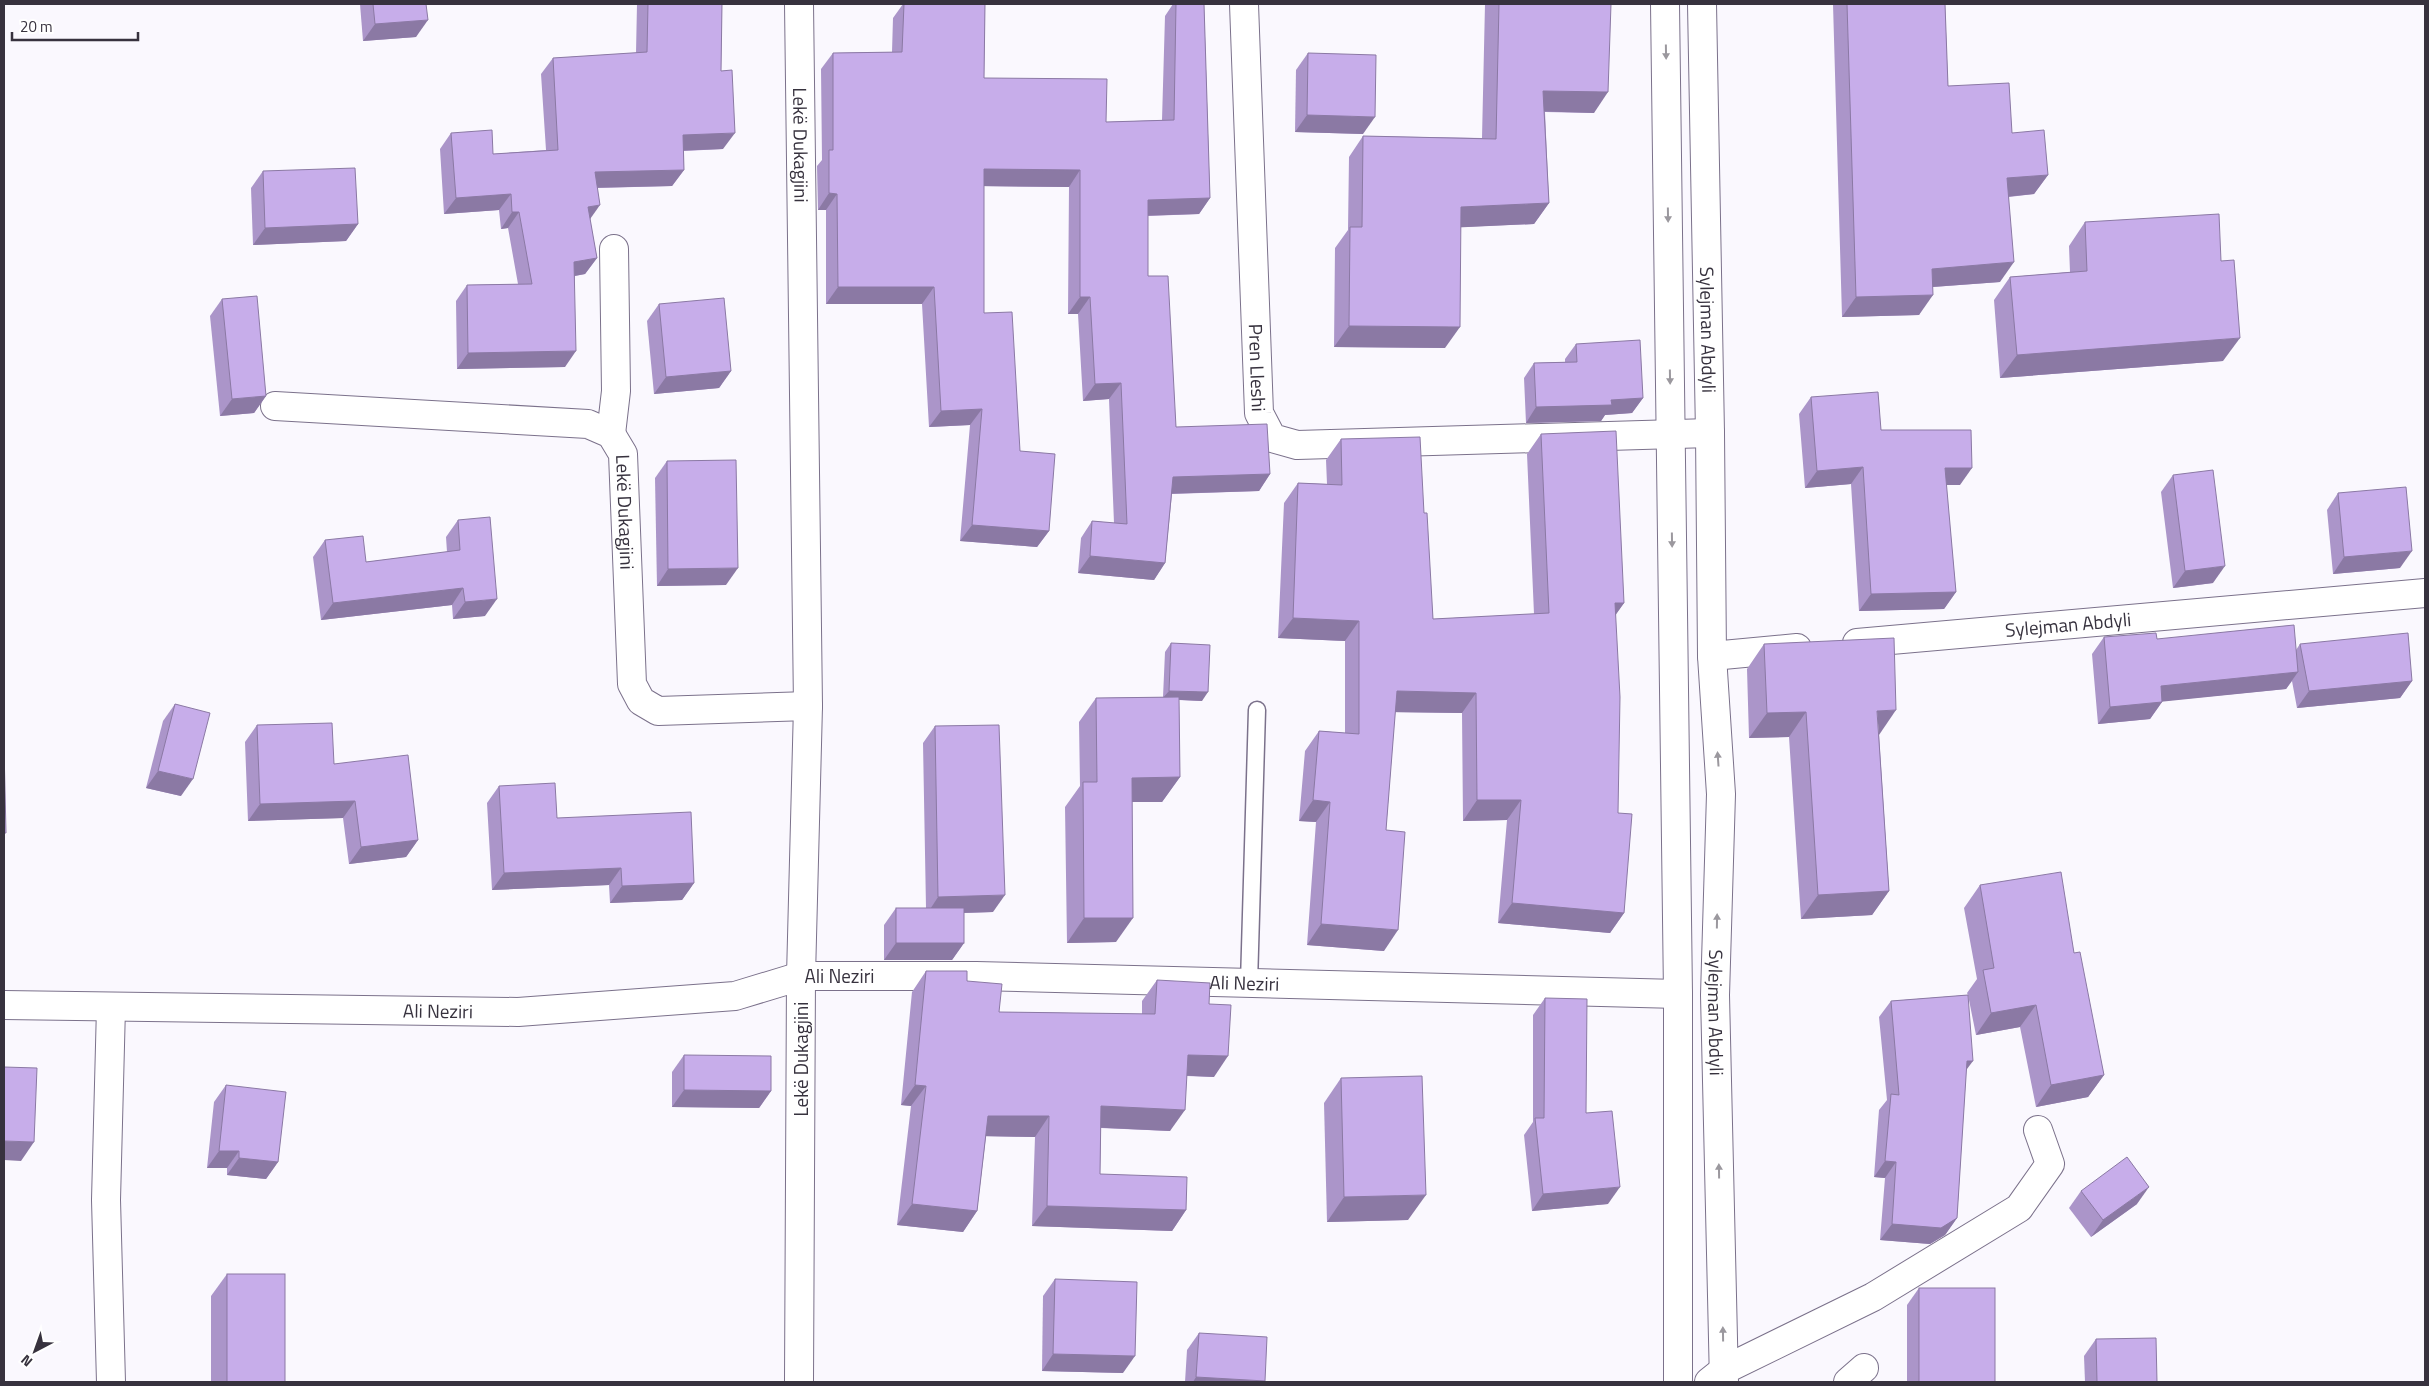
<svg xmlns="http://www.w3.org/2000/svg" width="2429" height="1386" font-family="'Titillium Web',sans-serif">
	<rect width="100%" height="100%" fill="#faf8fe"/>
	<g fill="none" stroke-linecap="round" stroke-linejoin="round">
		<g stroke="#7b718b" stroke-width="19">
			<polyline id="lane" points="1249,983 1257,710"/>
		</g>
		<g stroke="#7b718b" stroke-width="30">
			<g id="street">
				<path id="s1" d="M 799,4 L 808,706 L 801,976 L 799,1382"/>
				<path id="s2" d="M 1244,4 L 1259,413 L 1272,438 L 1297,445 L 1710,433"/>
				<path id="s3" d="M 275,406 L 588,424 L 611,434 L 623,454 L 632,684 L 641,701 L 658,711 L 808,706"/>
				<polyline points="611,434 616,391 614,249"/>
				<path id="s4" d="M 1857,643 L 2425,593"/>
				<polyline points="1712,656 1797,648"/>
				<path id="s5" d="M 4,1005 L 518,1012 L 735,996 L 801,976 L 976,976 L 1678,994"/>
				<polyline points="111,1007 106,1200 111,1382"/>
				<polyline points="1709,1382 1724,1370 1873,1297 2019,1208 2050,1164 2038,1130"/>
				<polyline points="1848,1382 1864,1368"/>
			</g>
		</g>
		<g stroke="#7b718b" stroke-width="30">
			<g id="secondary">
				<polyline points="1665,4 1678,994 1678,1382"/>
				<path id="s6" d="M 1702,4 L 1710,433 L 1712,656 L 1721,794 L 1715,995 L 1724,1382"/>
			</g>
		</g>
		<use href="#lane" stroke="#fff" stroke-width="16"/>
		<use href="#street" stroke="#fff" stroke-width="28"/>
		<use href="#secondary" stroke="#fff" stroke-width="28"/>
	</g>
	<g fill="#ab95c9">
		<polygon points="360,4 426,4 416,37 363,41"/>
		<polygon points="637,4 722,4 721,71 723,149 684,151 684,170 672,186 597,188 590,220 597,258 585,274 575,276 565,367 457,369 456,301 467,285 518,284 508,228 501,229 499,210 444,214 440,149 451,133 493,154 546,150 541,74 553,58 636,53"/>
		<polygon points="903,4 985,4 984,78 1106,122 1162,120 1165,16 1173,4 1204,4 1210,198 1199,214 1148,216 1148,276 1176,427 1270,474 1259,491 1172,494 1165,563 1154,580 1078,573 1081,538 1092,521 1114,523 1109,399 1083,401 1078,314 1068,314 1069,187 984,186 984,313 1020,451 1049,531 1037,547 960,541 970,425 929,427 922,304 826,304 826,210 818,210 817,166 822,160 821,69 833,53 892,52 893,18"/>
		<polygon points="1485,4 1611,4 1594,113 1545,112 1549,203 1534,224 1461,227 1445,348 1334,347 1335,248 1348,230 1349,157 1363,136 1482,138"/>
		<polygon points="1833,4 1945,4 1948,86 2012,133 2048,175 2034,194 2009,197 2000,282 1933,287 1919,315 1842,317"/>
		<polygon points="1308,53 1363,134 1295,132 1296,70"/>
		<polygon points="263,171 358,224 346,241 253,245 251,188"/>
		<polygon points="2085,222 2221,261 2223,361 2000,378 1994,300 2010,277 2070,272 2069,246"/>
		<polygon points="222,299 266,396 254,413 220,416 210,316"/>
		<polygon points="659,304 731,371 719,388 654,394 647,321"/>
		<polygon points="1576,344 1643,398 1632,413 1605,415 1601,421 1526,423 1524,378 1534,363 1565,362 1565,359"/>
		<polygon points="1811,397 1881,430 1960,485 1946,485 1956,592 1944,609 1859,611 1851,484 1805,488 1799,414"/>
		<polygon points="1541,434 1624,603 1615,615 1618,813 1624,913 1610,933 1498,923 1507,820 1463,821 1462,713 1395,712 1386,830 1384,951 1307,945 1316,822 1299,821 1305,751 1319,731 1345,733 1345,641 1278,638 1284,503 1298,483 1327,484 1326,460 1341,439 1424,513 1433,619 1534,614 1527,454"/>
		<polygon points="667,461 726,585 657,586 655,478"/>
		<polygon points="2173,475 2213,583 2173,588 2161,492"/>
		<polygon points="2338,493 2400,568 2333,574 2327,510"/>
		<polygon points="458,520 485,616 453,619 452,605 321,620 313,557 325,540 366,562 447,552 446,537"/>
		<polygon points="2104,637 2157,639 2296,650 2300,644 2412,681 2400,698 2297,708 2292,681 2286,689 2162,701 2162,702 2150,719 2098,724 2092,654"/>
		<polygon points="1171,643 1202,701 1179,700 1180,777 1162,802 1132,802 1116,942 1067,943 1065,807 1080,786 1079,722 1096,698 1163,697 1165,652"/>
		<polygon points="1764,644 1879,735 1889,891 1872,915 1801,919 1789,737 1749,738 1747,669"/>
		<polygon points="175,704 181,796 146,788 163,721"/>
		<polygon points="257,725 334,764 418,840 406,857 349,864 343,818 248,821 245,742"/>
		<polygon points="935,726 993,912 964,913 964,943 952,960 884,960 884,925 896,908 926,908 923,743"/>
		<polygon points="499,786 557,818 694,883 682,900 610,903 609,885 492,890 487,803"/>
		<polygon points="1980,885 2074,953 2104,1075 2088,1097 2036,1107 2020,1027 1976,1035 1968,995 1966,1070 1957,1218 1945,1235 1930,1244 1880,1240 1885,1178 1874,1177 1879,1110 1887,1100 1879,1017 1891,1001 1968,995 1967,993 1977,979 1964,908"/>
		<polygon points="926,971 967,981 999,1012 1142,1014 1142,1001 1157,980 1209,1004 1214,1077 1187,1076 1170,1131 1101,1128 1100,1174 1186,1210 1172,1231 1032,1226 1035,1137 986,1136 977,1211 963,1232 897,1225 911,1106 901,1105 912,992"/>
		<polygon points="1545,998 1586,1113 1608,1204 1532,1211 1524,1135 1533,1122 1533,1015"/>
		<polygon points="684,1055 771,1091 759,1108 672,1107 672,1072"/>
		<polygon points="1341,1078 1408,1220 1327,1222 1324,1103"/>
		<polygon points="226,1085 278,1162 266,1179 227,1175 227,1168 207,1168 214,1102"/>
		<polygon points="2081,1191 2137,1204 2091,1237 2069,1208"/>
		<polygon points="227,1274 285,1382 211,1382 211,1296"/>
		<polygon points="1055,1279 1123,1373 1042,1371 1043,1296"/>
		<polygon points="1919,1288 1995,1382 1907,1382 1907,1305"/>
		<polygon points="1199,1333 1265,1381 1264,1382 1185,1382 1187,1350"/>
		<polygon points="2096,1339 2157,1382 2085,1382 2084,1356"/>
	</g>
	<g fill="#8b79a4">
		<polygon points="428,20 416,37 363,41 375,24"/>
		<polygon points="1543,91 1608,92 1594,113 1529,111"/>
		<polygon points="1307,115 1375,117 1363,134 1295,132"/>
		<polygon points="735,133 723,149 672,151 683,135"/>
		<polygon points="984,169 1080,170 1069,187 972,186"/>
		<polygon points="684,170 672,186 584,188 595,172"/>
		<polygon points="2048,175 2034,194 1994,198 2007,178"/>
		<polygon points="829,193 837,194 826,210 818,210"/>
		<polygon points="511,194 499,210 444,214 456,198"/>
		<polygon points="1210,198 1199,214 1136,216 1148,200"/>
		<polygon points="1549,203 1534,224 1447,228 1461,207"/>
		<polygon points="600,205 588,222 588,207"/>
		<polygon points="512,212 519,212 508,228 501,229"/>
		<polygon points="358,224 346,241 253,245 265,228"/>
		<polygon points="597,258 585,274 563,278 574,262"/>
		<polygon points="2014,262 2000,282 1918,288 1932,269"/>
		<polygon points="838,287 934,287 922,304 826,304"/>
		<polygon points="1933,295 1919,315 1842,317 1856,297"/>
		<polygon points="1080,297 1090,297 1078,314 1068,314"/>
		<polygon points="1349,326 1460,327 1445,348 1334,347"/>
		<polygon points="2240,338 2223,361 2000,378 2017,355"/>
		<polygon points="576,351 565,367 457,369 468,353"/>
		<polygon points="731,371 719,388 654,394 666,377"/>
		<polygon points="1121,383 1109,399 1083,401 1095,384"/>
		<polygon points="266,396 254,413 220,416 232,399"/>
		<polygon points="1643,398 1632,413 1605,415 1601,421 1526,423 1536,407 1611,400"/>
		<polygon points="982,409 970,425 929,427 941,411"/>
		<polygon points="1863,467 1851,484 1805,488 1817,471"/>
		<polygon points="1945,468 1972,468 1960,485 1933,485"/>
		<polygon points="1270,474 1259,491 1161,494 1173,477"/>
		<polygon points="972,525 1049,531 1037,547 960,541"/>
		<polygon points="2412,551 2400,568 2333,574 2344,557"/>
		<polygon points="1090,556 1165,563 1154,580 1078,573"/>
		<polygon points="2225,566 2213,583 2173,588 2185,571"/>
		<polygon points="738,568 726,585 657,586 668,569"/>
		<polygon points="463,588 452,605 321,620 333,603"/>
		<polygon points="1956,592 1944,609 1859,611 1871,594"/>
		<polygon points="497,599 485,616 453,619 465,602"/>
		<polygon points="1615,603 1624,603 1610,623"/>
		<polygon points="1293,618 1359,621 1345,641 1278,638"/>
		<polygon points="2298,672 2286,689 2149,703 2161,686"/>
		<polygon points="2412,681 2400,698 2297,708 2309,691"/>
		<polygon points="1169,691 1208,692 1202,701 1162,699"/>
		<polygon points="1397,691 1476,693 1462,713 1383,712"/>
		<polygon points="2162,702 2150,719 2098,724 2110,707"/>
		<polygon points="1896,710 1879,735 1877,711"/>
		<polygon points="1806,712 1789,737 1749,738 1767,713"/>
		<polygon points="158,771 193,779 181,796 146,788"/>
		<polygon points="1180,777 1162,802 1114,802 1132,778"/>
		<polygon points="1313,800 1330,802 1316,822 1299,821"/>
		<polygon points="1477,800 1521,800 1507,820 1463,821"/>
		<polygon points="355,801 343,818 248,821 260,804"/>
		<polygon points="418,840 406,857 349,864 361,847"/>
		<polygon points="621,868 609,885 492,890 504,873"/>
		<polygon points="694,883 682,900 610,903 622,886"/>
		<polygon points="1889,891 1872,915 1801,919 1818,895"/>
		<polygon points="1005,895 993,912 927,914 938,897"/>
		<polygon points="1512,903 1624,913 1610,933 1498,923"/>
		<polygon points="1084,918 1133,918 1116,942 1067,943"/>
		<polygon points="1321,924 1398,930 1384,951 1307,945"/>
		<polygon points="896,943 964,943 952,960 884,960"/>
		<polygon points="2036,1005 2020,1027 1976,1035 1991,1013"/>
		<polygon points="1188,1055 1228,1056 1214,1077 1173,1075"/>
		<polygon points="1967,1061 1973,1061 1961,1077"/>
		<polygon points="2104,1075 2088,1097 2036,1107 2051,1085"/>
		<polygon points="915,1085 926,1086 911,1106 901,1105"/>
		<polygon points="684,1090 771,1091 759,1108 672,1107"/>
		<polygon points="1101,1106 1185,1110 1170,1131 1086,1127"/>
		<polygon points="988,1116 1049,1116 1035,1137 974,1136"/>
		<polygon points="4,1141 34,1142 21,1161 4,1160"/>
		<polygon points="219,1151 239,1151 227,1168 207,1168"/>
		<polygon points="239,1158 278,1162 266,1179 227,1175"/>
		<polygon points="1885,1161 1896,1162 1885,1178 1874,1177"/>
		<polygon points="1620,1187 1608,1204 1532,1211 1543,1194"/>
		<polygon points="2149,1187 2137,1204 2091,1237 2103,1220"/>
		<polygon points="1426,1195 1408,1220 1327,1222 1344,1197"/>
		<polygon points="912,1204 977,1211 963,1232 897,1225"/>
		<polygon points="1047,1206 1186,1210 1172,1231 1032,1226"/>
		<polygon points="1957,1218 1945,1235 1930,1244 1880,1240 1892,1224"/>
		<polygon points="1053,1354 1135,1356 1123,1373 1042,1371"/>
		<polygon points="1196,1377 1265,1381 1264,1382 1193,1382"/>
	</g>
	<g fill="#c7adea" stroke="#8b79a4">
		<polygon points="373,4 426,4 428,20 375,24"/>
		<polygon points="648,4 722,4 721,71 732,70 735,133 683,135 684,170 595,172 600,205 588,207 597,258 574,262 576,351 468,353 467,285 532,284 519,212 512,212 511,194 456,198 451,133 492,130 493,154 558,150 553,58 647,52"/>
		<polygon points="904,4 985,4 984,78 1107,79 1106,122 1174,120 1176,4 1204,4 1210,198 1148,200 1148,276 1168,276 1176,427 1267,424 1270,474 1173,477 1165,563 1090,556 1092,521 1127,524 1121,383 1095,384 1090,297 1080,297 1080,170 984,169 984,313 1012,312 1020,451 1055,454 1049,531 972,525 982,409 941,411 934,287 838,287 837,194 829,193 829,150 833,150 833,53 902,52"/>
		<polygon points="1499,4 1611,4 1608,92 1543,91 1549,203 1461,207 1460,327 1349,326 1350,227 1362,227 1363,136 1496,139"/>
		<polygon points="1847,4 1945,4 1948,86 2009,83 2012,133 2044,130 2048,175 2007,178 2014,262 1932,269 1933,295 1856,297"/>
		<polygon points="1308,53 1376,55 1375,117 1307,115"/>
		<polygon points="355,168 358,224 265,228 263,171"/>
		<polygon points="2219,214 2221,261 2234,260 2240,338 2017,355 2010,277 2087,271 2085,222"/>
		<polygon points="257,296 266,396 232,399 222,299"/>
		<polygon points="724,298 731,371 666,377 659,304"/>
		<polygon points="1640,340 1643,398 1611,400 1612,405 1536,407 1534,363 1577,362 1576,344"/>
		<polygon points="1878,392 1881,430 1971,430 1972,468 1945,468 1956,592 1871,594 1863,467 1817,471 1811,397"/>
		<polygon points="1616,431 1624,603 1615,603 1620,697 1618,813 1632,814 1624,913 1512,903 1521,800 1477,800 1476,693 1397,691 1386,830 1405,832 1398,930 1321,924 1330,802 1313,800 1319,731 1359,734 1359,621 1293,618 1298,483 1342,485 1341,439 1420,437 1424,513 1427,513 1433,619 1549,613 1541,434"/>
		<polygon points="736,460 738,568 668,569 667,461"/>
		<polygon points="2213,470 2225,566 2185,571 2173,475"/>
		<polygon points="2406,487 2412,551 2344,557 2338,493"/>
		<polygon points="490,517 497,599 465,602 463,588 333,603 325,540 363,536 366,562 460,550 458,520"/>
		<polygon points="2294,625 2298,672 2161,686 2162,702 2110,707 2104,637 2156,633 2157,639"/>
		<polygon points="2408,633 2412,681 2309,691 2300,644"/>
		<polygon points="1894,638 1896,710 1877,711 1889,891 1818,895 1806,712 1767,713 1764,644"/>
		<polygon points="1171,643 1210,645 1208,692 1169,691"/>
		<polygon points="1179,697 1180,777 1132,778 1133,918 1084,918 1083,782 1097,782 1096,698"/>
		<polygon points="175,704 210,713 193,779 158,771"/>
		<polygon points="332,723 334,764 408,755 418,840 361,847 355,801 260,804 257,725"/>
		<polygon points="999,725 1005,895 938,897 935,726"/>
		<polygon points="4,747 6,833 4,833"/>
		<polygon points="555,783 557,818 691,812 694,883 622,886 621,868 504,873 499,786"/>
		<polygon points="2061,872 2074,953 2080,952 2104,1075 2051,1085 2036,1005 1991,1013 1983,970 1994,968 1980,885"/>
		<rect x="896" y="908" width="68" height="35"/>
		<polygon points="926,971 967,971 967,981 1002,984 999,1012 1155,1014 1157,980 1210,983 1209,1004 1231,1005 1228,1056 1188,1055 1185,1110 1101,1106 1100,1174 1187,1177 1186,1210 1047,1206 1049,1116 988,1116 977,1211 912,1204 926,1086 915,1085"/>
		<polygon points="1968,995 1973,1061 1967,1061 1957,1218 1941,1228 1892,1224 1896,1162 1885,1161 1891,1094 1899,1095 1891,1001"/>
		<polygon points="1545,998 1587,999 1586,1113 1612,1111 1620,1187 1543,1194 1535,1118 1544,1118"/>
		<polygon points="684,1055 771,1056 771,1091 684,1090"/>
		<polygon points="4,1067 37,1068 34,1142 4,1141"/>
		<polygon points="1422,1076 1426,1195 1344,1197 1341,1078"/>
		<polygon points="226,1085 286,1092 278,1162 239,1158 239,1151 219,1151"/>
		<polygon points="2127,1157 2149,1187 2103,1220 2081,1191"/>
		<rect x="227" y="1274" width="58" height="108"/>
		<polygon points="1055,1279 1137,1282 1135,1356 1053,1354"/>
		<rect x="1919" y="1288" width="76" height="94"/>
		<polygon points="1199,1333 1267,1337 1265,1381 1196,1377"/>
		<polygon points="2156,1338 2157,1382 2097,1382 2096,1339"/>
	</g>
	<defs><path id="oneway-solid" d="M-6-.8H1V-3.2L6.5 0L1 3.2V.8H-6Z" transform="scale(1.25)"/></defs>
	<g fill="#9b989e">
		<use href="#oneway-solid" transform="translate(1666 52) rotate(89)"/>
		<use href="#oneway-solid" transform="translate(1668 215) rotate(89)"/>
		<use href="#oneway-solid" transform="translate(1670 377) rotate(89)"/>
		<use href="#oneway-solid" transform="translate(1672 540) rotate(89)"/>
		<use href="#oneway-solid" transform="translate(1718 759) rotate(-94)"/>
		<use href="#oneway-solid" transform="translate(1717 921) rotate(-89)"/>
		<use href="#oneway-solid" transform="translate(1719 1171) rotate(-91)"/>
		<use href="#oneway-solid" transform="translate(1723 1334) rotate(-91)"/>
	</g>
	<g text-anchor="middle" stroke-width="4" stroke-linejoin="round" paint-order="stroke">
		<g font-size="19" fill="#37323e" stroke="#fff">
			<text dy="7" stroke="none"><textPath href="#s1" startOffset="141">Lekë Dukagjini</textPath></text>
			<text dy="7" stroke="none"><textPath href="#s6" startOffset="326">Sylejman Abdyli</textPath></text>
			<text dy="7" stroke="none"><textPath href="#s2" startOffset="364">Pren Lleshi</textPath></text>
			<text dy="7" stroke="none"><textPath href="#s3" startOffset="420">Lekë Dukagjini</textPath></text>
			<text dy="7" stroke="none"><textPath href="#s4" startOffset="212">Sylejman Abdyli</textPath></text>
			<text dy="7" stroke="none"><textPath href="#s5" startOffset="839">Ali Neziri</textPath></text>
			<text dy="7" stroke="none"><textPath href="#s5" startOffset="1244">Ali Neziri</textPath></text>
			<text dy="7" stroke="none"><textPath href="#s5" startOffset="434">Ali Neziri</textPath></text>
			<text dy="7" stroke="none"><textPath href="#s6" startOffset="1009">Sylejman Abdyli</textPath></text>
			<text transform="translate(801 1059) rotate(-90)" y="7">Lekë Dukagjini</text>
		</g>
	</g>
	<rect width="2429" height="1386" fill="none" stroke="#37323e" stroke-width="10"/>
	<g transform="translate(35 1351) rotate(221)" stroke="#ffffff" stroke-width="4" paint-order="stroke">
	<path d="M0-4L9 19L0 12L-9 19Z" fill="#37323e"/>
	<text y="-8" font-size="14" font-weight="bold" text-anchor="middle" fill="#37323e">N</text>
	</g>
	<path d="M12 32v8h126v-8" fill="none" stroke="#37323e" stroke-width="2.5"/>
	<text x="20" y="32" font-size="15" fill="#37323e" stroke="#ffffff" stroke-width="4" paint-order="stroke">20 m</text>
</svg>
